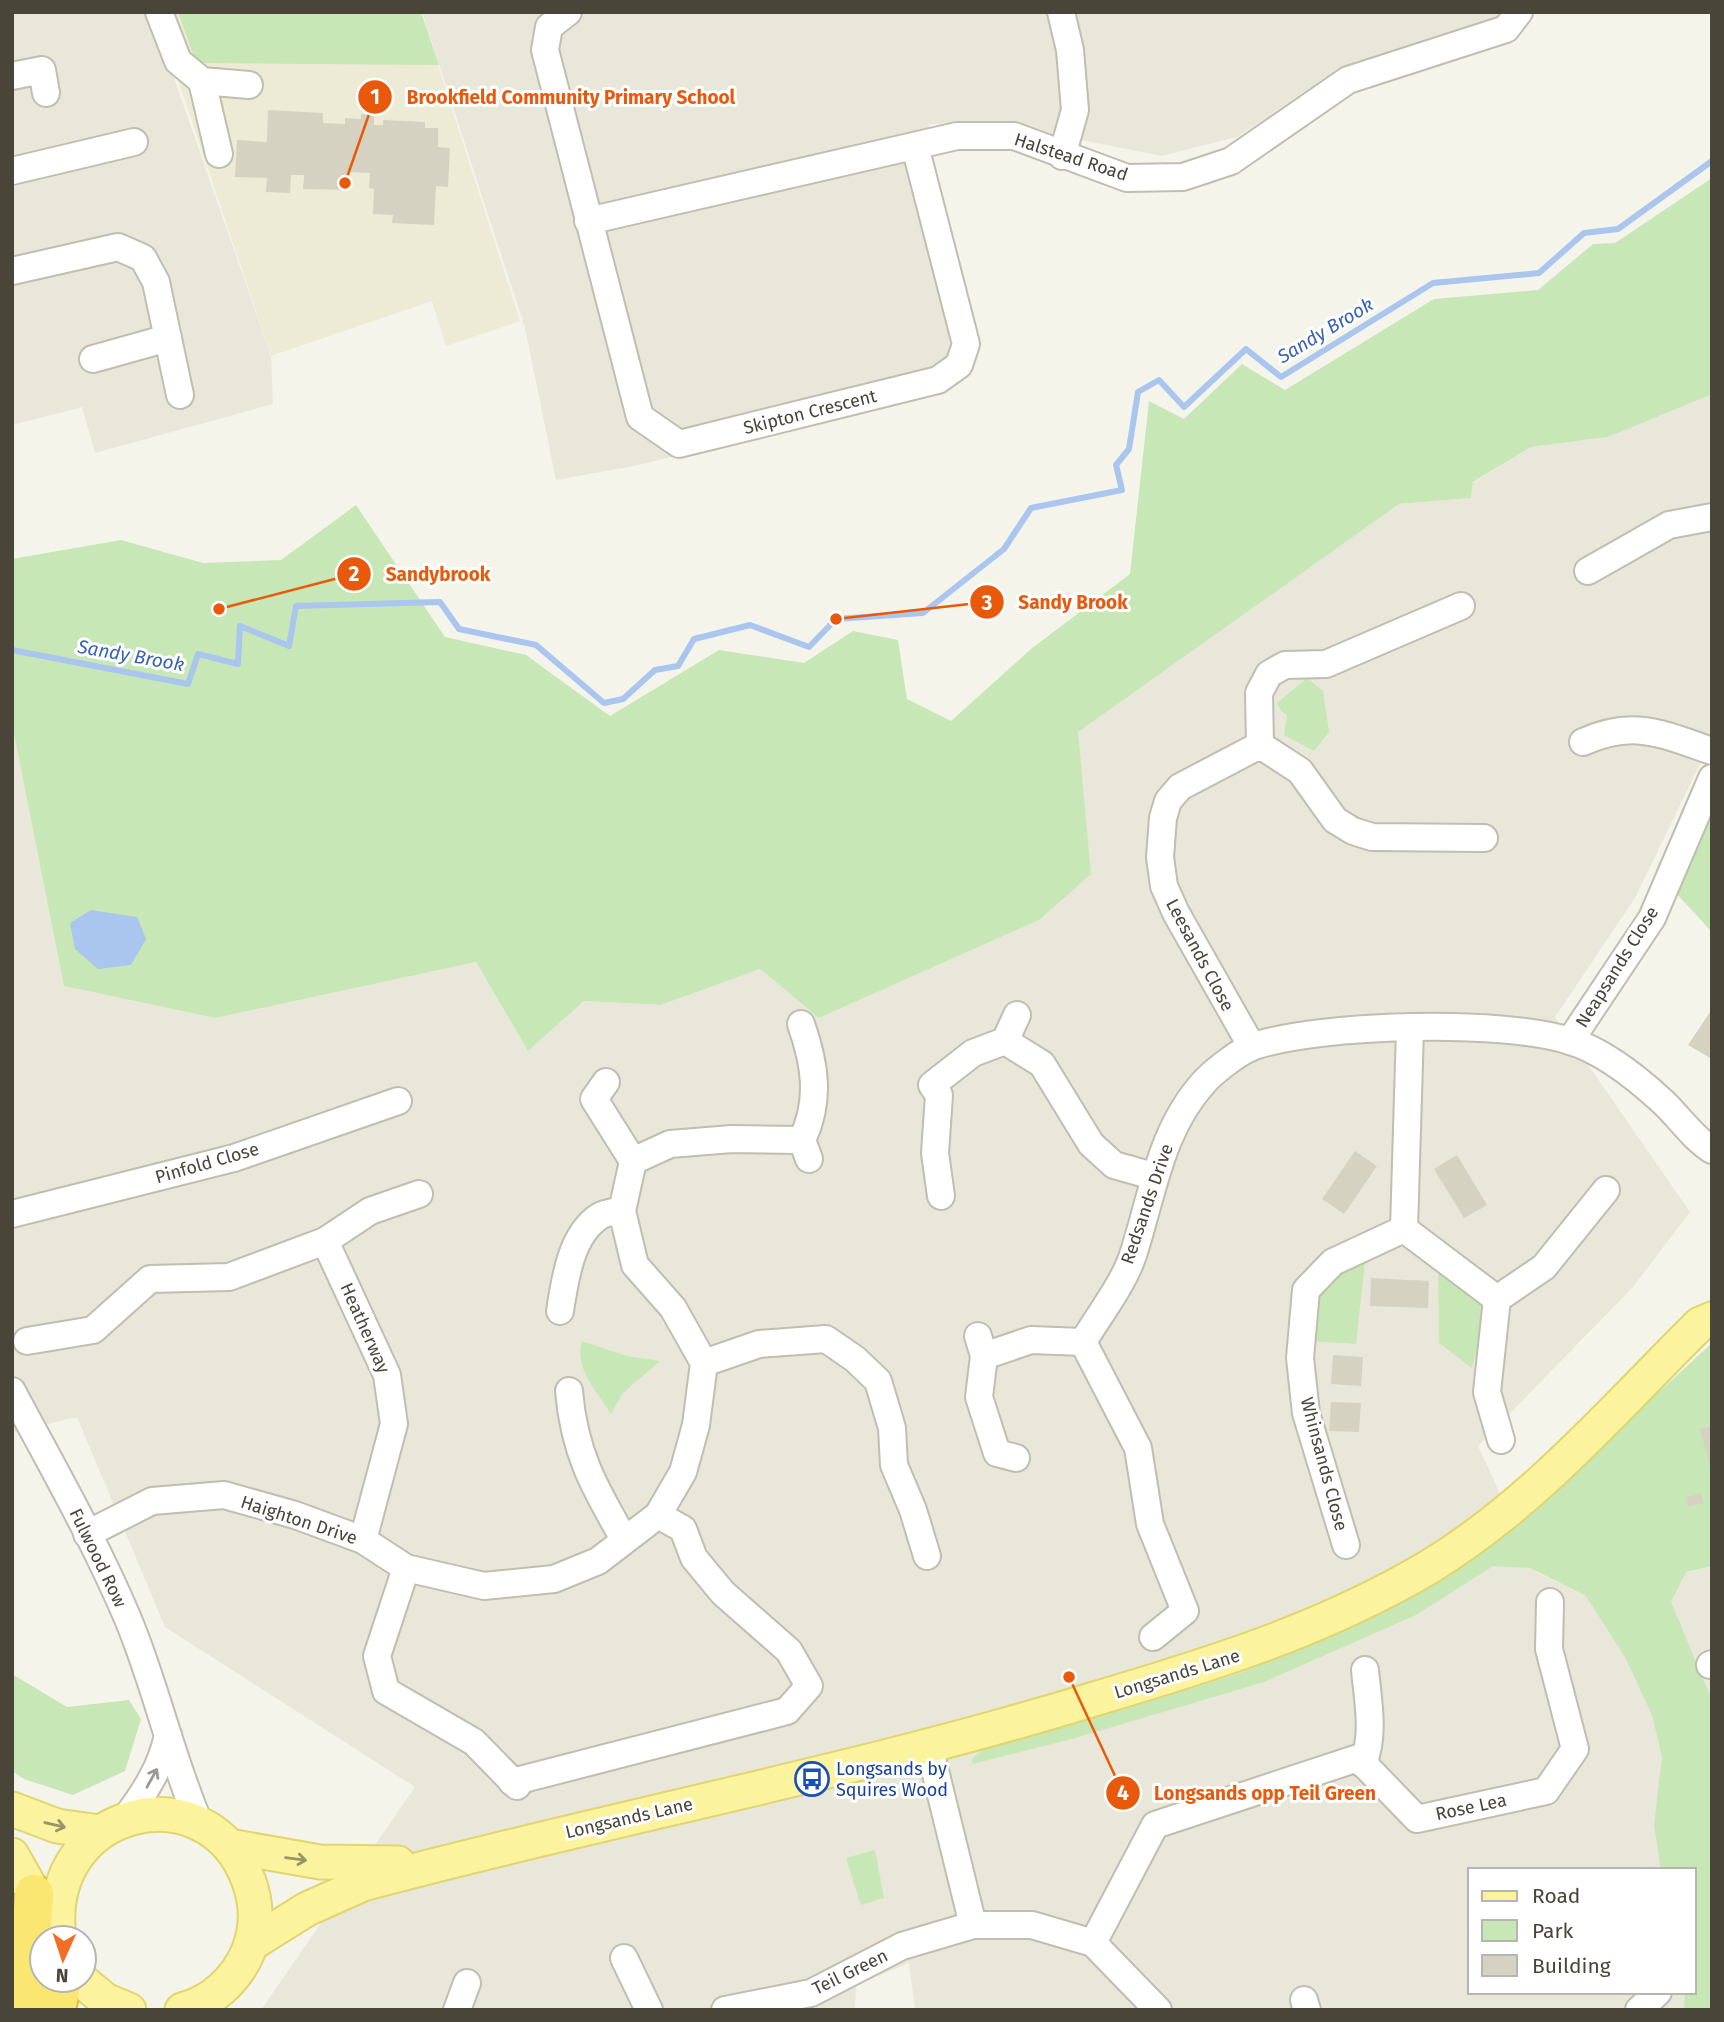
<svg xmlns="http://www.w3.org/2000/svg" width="1724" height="2022" font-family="'Fira Sans',sans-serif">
	<rect width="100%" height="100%" fill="#f5f4eb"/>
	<g fill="#e9e7d9" fill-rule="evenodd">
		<polygon points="12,12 151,12 271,356 273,404 95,453 82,407 12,425"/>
		<polygon points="422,12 1516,12 1462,37 1338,69 1237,137 1162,156 989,122 929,124 933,161 972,341 935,393 634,466 556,480 525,328"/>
		<path d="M 1705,394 L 1712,394 L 1712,739 L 1635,898 L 1555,1017 L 1690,1212 L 1633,1287 L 1478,1446 L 1536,1572 L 1586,1596 L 1712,1566 L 1712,2010 L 915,2010 L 909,1963 L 856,1985 L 855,2010 L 261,2010 L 415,1787 L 165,1627 L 77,1417 L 12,1433 L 12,724 L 64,986 L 215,1018 L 476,962 L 528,1051 L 584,1001 L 661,1005 L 760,969 L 819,1018 L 1039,920 L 1091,873 L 1077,732 L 1399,504 L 1471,498 L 1473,483 L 1531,447 L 1608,437 ZM 1470,1870 L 1694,1870 L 1694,1992 L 1470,1992 Z"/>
	</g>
	<polygon fill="#edebd5" points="155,12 421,12 520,321 446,346 432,301 271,356"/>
	<g fill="#c7e7b6">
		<polygon points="178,12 421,12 439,65 196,63"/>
		<polygon points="1712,178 1712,394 1608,437 1531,447 1473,482 1471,498 1399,504 1078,732 1091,874 1039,920 819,1018 760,969 661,1005 584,1001 528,1051 476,962 215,1018 64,986 12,724 12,559 121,540 203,563 281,560 356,505 445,637 526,655 610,716 719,650 804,663 853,631 898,640 907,699 951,721 1031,649 1130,574 1149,401 1184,419 1242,364 1285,390 1434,299 1538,290 1593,244 1615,243"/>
		<polygon points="1307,678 1323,691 1329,732 1314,751 1284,735 1287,715 1281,711 1277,703"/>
		<polygon points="1712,809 1712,932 1675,892"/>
		<polygon points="1365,1261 1356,1344 1313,1341 1319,1286 1335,1272"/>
		<path d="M 1438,1269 C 1450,1277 1471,1286 1480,1297 C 1493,1314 1476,1350 1472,1368 L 1439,1343 Z"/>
		<path d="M 582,1341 L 627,1356 L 660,1361 L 623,1393 L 611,1414 C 597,1391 574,1369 582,1341 Z"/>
		<polygon points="1712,1343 1712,1566 1686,1572 1671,1602 1712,1700 1712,2010 1684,2010 1685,1992 1694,1992 1694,1870 1661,1870 1654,1825 1662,1757 1652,1715 1625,1657 1586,1596 1530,1568 1493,1566 1416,1615 1264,1682 1072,1739 972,1764 972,1759 990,1743 1122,1710 1243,1672 1356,1623 1440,1579 1503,1535"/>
		<polygon points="12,1674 67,1707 129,1700 141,1719 125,1771 73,1795 24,1779 12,1771"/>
		<polygon points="875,1850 884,1898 861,1905 846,1858"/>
	</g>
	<polygon fill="#aac5ee" points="91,910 137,917 146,939 131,965 98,969 75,949 70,923"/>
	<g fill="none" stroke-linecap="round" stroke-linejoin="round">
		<polyline stroke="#aac5ee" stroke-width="6" points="12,650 188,684 198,654 238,664 240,626 289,646 296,606 440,602 459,629 536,645 604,703 623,699 655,670 678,666 694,639 750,625 809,647 836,619 923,613 1004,549 1031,508 1122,490 1116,465 1129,449 1138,392 1159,380 1184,407 1246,349 1281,377 1433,283 1539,273 1584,233 1618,229 1712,161"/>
	</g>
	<g fill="#d6d2c1">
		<polygon points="268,110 323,113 323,123 345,124 345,118 361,119 361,114 374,115 374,125 383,125 383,120 425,122 425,128 438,128 438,147 450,148 448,187 436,186 434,225 392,223 393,215 373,214 374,189 369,188 370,173 348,172 347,190 303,189 304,175 291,175 290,193 266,192 267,178 235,177 237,140 267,142"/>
		<polygon points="1712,1009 1712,1059 1688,1045"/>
		<polygon points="1355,1151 1377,1166 1344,1214 1322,1199"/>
		<polygon points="1457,1155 1487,1205 1464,1218 1434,1169"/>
		<polygon points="1371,1278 1429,1281 1428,1308 1370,1306"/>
		<polygon points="1333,1355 1363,1357 1361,1386 1331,1384"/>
		<polygon points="1331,1402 1361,1403 1359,1432 1329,1431"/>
		<polygon points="1712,1426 1712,1470 1711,1470 1700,1429"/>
		<polygon points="1701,1493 1704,1503 1688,1507 1685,1497"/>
	</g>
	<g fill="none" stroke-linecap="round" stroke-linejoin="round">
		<g stroke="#c0beae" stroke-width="30">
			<g id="minor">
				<polyline points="159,12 178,61 202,81 249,85"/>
				<polyline points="568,12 549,27 545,50 640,417 679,444 938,380 959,365 966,344 915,146"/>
				<polyline points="1061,12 1070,50 1075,110 1062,156"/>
				<polyline points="12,76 42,70 46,93"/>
				<polyline points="202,81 219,154"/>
				<polyline points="12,171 134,142"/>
				<polyline points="588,221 957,136 1014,136 1127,178 1183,177 1231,161 1348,80 1506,29 1519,12"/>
				<polyline points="12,271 118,247 143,258 156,282 180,395"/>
				<polyline points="93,359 168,338"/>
				<polyline points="1588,571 1669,525 1712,517"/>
				<path d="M 1583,742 C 1634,719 1662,734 1712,751"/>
				<polyline points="1260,745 1259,693 1269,674 1285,665 1326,664 1461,606"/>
				<path d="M 801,1024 C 815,1064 821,1100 802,1140"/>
				<polyline points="1410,1029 1404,1229 1497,1299"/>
				<polyline points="1005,1041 1042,1064 1091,1144 1114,1165 1153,1176"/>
				<polyline points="1570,1041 1652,918 1712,778"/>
				<polyline points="1252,1047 1176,913 1164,886 1160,857 1163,818 1168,801 1180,787 1260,745 1300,771 1335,820 1353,831 1372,837 1484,838"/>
				<polyline points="606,1082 594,1099 633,1161"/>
				<polyline points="941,1196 935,1153 939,1095 932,1085 973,1053 1005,1041 1017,1015"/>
				<polyline points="12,1214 234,1158 398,1101"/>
				<polyline points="325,1241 387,1375 394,1424 363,1540"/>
				<path d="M 560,1311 C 565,1279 571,1234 600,1216 C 606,1212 615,1212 622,1211"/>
				<polyline points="978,1336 984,1356 979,1397 997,1453 1016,1458"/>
				<polyline points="27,1341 93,1330 150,1279 229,1277 325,1241 370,1211 419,1194"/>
				<polyline points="984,1356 1031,1340 1083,1342"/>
				<polyline points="704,1363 759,1344 826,1339 855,1359 878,1381 892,1428 894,1465 913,1510 927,1556"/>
				<path d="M 12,1391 C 52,1466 95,1541 128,1619 C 156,1686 171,1758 200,1825"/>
				<path d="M 569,1391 C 574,1452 594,1487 624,1539"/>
				<polyline points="1501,1440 1487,1392 1497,1299 1544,1267 1606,1190"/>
				<polyline points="87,1534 152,1501 224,1495 295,1515 363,1540 406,1568 484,1586 554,1579 598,1561 658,1515 683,1472 696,1425 704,1363 673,1308 635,1265 622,1211 633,1161 670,1144 732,1139 802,1140 809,1159"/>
				<polyline points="1346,1545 1306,1413 1300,1358 1306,1290 1333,1262 1404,1229"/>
				<polyline points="406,1568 377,1656 386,1691 474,1742 517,1786"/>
				<path d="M 1153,1637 L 1185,1611 L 1150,1524 L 1138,1448 L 1083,1342 C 1099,1315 1123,1285 1133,1255 C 1153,1194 1160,1129 1206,1080 C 1217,1069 1240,1051 1254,1046 C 1322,1024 1501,1019 1570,1041 C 1604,1051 1637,1078 1663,1102 C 1679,1117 1693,1138 1712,1150"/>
				<polyline points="1710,1665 1712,1664"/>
				<polyline points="929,1746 973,1925 1032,1925 1093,1943 1158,2010"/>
				<path d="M 1363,1764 C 1375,1734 1368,1702 1365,1670"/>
				<polyline points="512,1782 787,1711 809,1686 789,1651 723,1593 694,1558 683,1529 658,1515"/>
				<path d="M 125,1819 C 145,1792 161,1768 168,1735"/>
				<polyline points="1093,1943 1155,1825 1358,1758 1417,1819 1546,1791 1575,1749 1549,1649 1550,1602"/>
				<polyline points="624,1958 649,2010"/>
				<polyline points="1304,2000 1307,2010"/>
				<polyline points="457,2010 467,1983"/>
				<polyline points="725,2010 811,1993 902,1946 973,1925"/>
				<polyline points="1639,2010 1658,1992"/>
			</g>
		</g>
		<g stroke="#e0d56e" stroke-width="37">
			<g id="major">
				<polyline points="12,1809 57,1826 100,1832"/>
				<polyline points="229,1846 320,1862 398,1863"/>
				<polyline points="12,1855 47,1917"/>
				<path d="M 59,1938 C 42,1807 207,1769 248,1879 C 257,1902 258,1928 248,1952 C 236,1980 212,2002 182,2010"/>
				<path d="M 251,1944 L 307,1909 L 363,1884 C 605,1819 852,1773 1091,1700 C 1209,1665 1323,1630 1429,1567 C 1533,1504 1615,1408 1700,1324 L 1712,1319"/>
				<polyline points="81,1980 105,2000 129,2010"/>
			</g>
		</g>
		<g stroke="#d8bf41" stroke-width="42">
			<g id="highway">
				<polyline points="23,2010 29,1969 34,1894"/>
				<polyline points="56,2010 62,1980"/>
			</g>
		</g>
		<use href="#minor" stroke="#fff" stroke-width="26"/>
		<use href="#major" stroke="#fbf39e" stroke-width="33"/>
		<use href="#highway" stroke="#f9e772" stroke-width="38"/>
	</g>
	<defs><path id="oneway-shaft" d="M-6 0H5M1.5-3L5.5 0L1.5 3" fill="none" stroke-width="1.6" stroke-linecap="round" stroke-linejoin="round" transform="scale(1.75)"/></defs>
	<use stroke="#9b9992" href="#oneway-shaft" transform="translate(152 1778) rotate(-61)"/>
	<g stroke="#999466">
		<use href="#oneway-shaft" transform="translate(55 1825) rotate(13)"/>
		<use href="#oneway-shaft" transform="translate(296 1859) rotate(7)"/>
	</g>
	<defs>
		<g id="bus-ring" transform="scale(1.75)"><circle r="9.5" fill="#fff" stroke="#1a4fb4" stroke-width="1.5"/><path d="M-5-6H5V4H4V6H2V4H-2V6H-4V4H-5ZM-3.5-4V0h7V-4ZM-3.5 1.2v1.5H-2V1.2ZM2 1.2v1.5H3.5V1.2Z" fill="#1a4fb4"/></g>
	</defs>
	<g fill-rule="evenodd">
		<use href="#bus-ring" x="812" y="1779"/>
	</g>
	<g text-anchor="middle" stroke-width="6" stroke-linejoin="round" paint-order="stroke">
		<g font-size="18" fill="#494639" stroke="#fff">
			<text transform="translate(1071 157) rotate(18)" y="6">Halstead Road</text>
			<text transform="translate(810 412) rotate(-14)" y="6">Skipton Crescent</text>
			<text transform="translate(1200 955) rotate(62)" y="6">Leesands Close</text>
			<text transform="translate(1617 967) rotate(-58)" y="6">Neapsands Close</text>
			<text transform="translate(207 1163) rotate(-16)" y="6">Pinfold Close</text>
			<text transform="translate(1147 1204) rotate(-71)" y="6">Redsands Drive</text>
			<text transform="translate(365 1328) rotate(66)" y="6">Heatherway</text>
			<text transform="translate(1324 1464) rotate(75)" y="6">Whinsands Close</text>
			<text transform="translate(299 1520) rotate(18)" y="6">Haighton Drive</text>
			<text transform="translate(98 1558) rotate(64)" y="6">Fulwood Row</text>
			<text transform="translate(1177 1674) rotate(-17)" y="6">Longsands Lane</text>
			<text transform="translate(1471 1807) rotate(-12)" y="6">Rose Lea</text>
			<text transform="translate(629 1818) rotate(-13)" y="6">Longsands Lane</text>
			<text transform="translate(850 1972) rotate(-26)" y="6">Teil Green</text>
		</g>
		<g font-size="18" fill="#164399" stroke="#fff" text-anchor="start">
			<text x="836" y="1775">Longsands by<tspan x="836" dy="21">Squires Wood</tspan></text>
		</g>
		<g font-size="19" font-style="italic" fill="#3564b2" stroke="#fff">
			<text transform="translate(1325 330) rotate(-31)" y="7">Sandy Brook</text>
			<text transform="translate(131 655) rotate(10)" y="7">Sandy Brook</text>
		</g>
	</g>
	<path fill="none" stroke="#e8590c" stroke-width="2.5" d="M345 183L375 97M219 609L354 574M836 619L987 602M1069 1677L1123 1793"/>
	<g fill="#e8590c" stroke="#fff" stroke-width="2.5">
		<circle cx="345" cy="183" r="7"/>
		<circle cx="219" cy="609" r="7"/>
		<circle cx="836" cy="619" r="7"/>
		<circle cx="1069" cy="1677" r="7"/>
		<circle cx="375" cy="97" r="18"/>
		<circle cx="354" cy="574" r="18"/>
		<circle cx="987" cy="602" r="18"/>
		<circle cx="1123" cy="1793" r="18"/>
	</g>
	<g font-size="21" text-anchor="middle" font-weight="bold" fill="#fff">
		<text x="375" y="104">1</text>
		<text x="354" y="581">2</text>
		<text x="987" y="610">3</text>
		<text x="1123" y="1800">4</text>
	</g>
	<g font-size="19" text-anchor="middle" font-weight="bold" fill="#e8590c" stroke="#fff" stroke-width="6" stroke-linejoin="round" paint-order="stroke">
		<text x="571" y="104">Brookfield Community Primary School</text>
		<text x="438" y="581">Sandybrook</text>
		<text x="1073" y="609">Sandy Brook</text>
		<text x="1265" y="1800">Longsands opp Teil Green</text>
	</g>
	<rect width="1724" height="2022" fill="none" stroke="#494639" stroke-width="28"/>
	<rect x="1468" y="1868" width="228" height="126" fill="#ffffff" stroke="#b6b5b0" stroke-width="2"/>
	<rect x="1482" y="1891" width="35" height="10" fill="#fbf39e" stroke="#b6b5b0" stroke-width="2"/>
	<text x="1532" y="1903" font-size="21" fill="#494639">Road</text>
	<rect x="1482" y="1920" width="35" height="21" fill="#c7e7b6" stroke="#b6b5b0" stroke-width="2"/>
	<text x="1532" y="1938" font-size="21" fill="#494639">Park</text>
	<rect x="1482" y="1955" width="35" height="21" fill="#d6d2c1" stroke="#b6b5b0" stroke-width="2"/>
	<text x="1532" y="1973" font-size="21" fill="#494639">Building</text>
	<g transform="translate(63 1959) rotate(183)"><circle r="33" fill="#ffffff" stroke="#b6b5b0" stroke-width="2"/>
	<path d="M0-5L12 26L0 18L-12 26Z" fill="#f26d25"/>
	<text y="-10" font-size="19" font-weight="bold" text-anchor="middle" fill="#494639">N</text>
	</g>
</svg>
